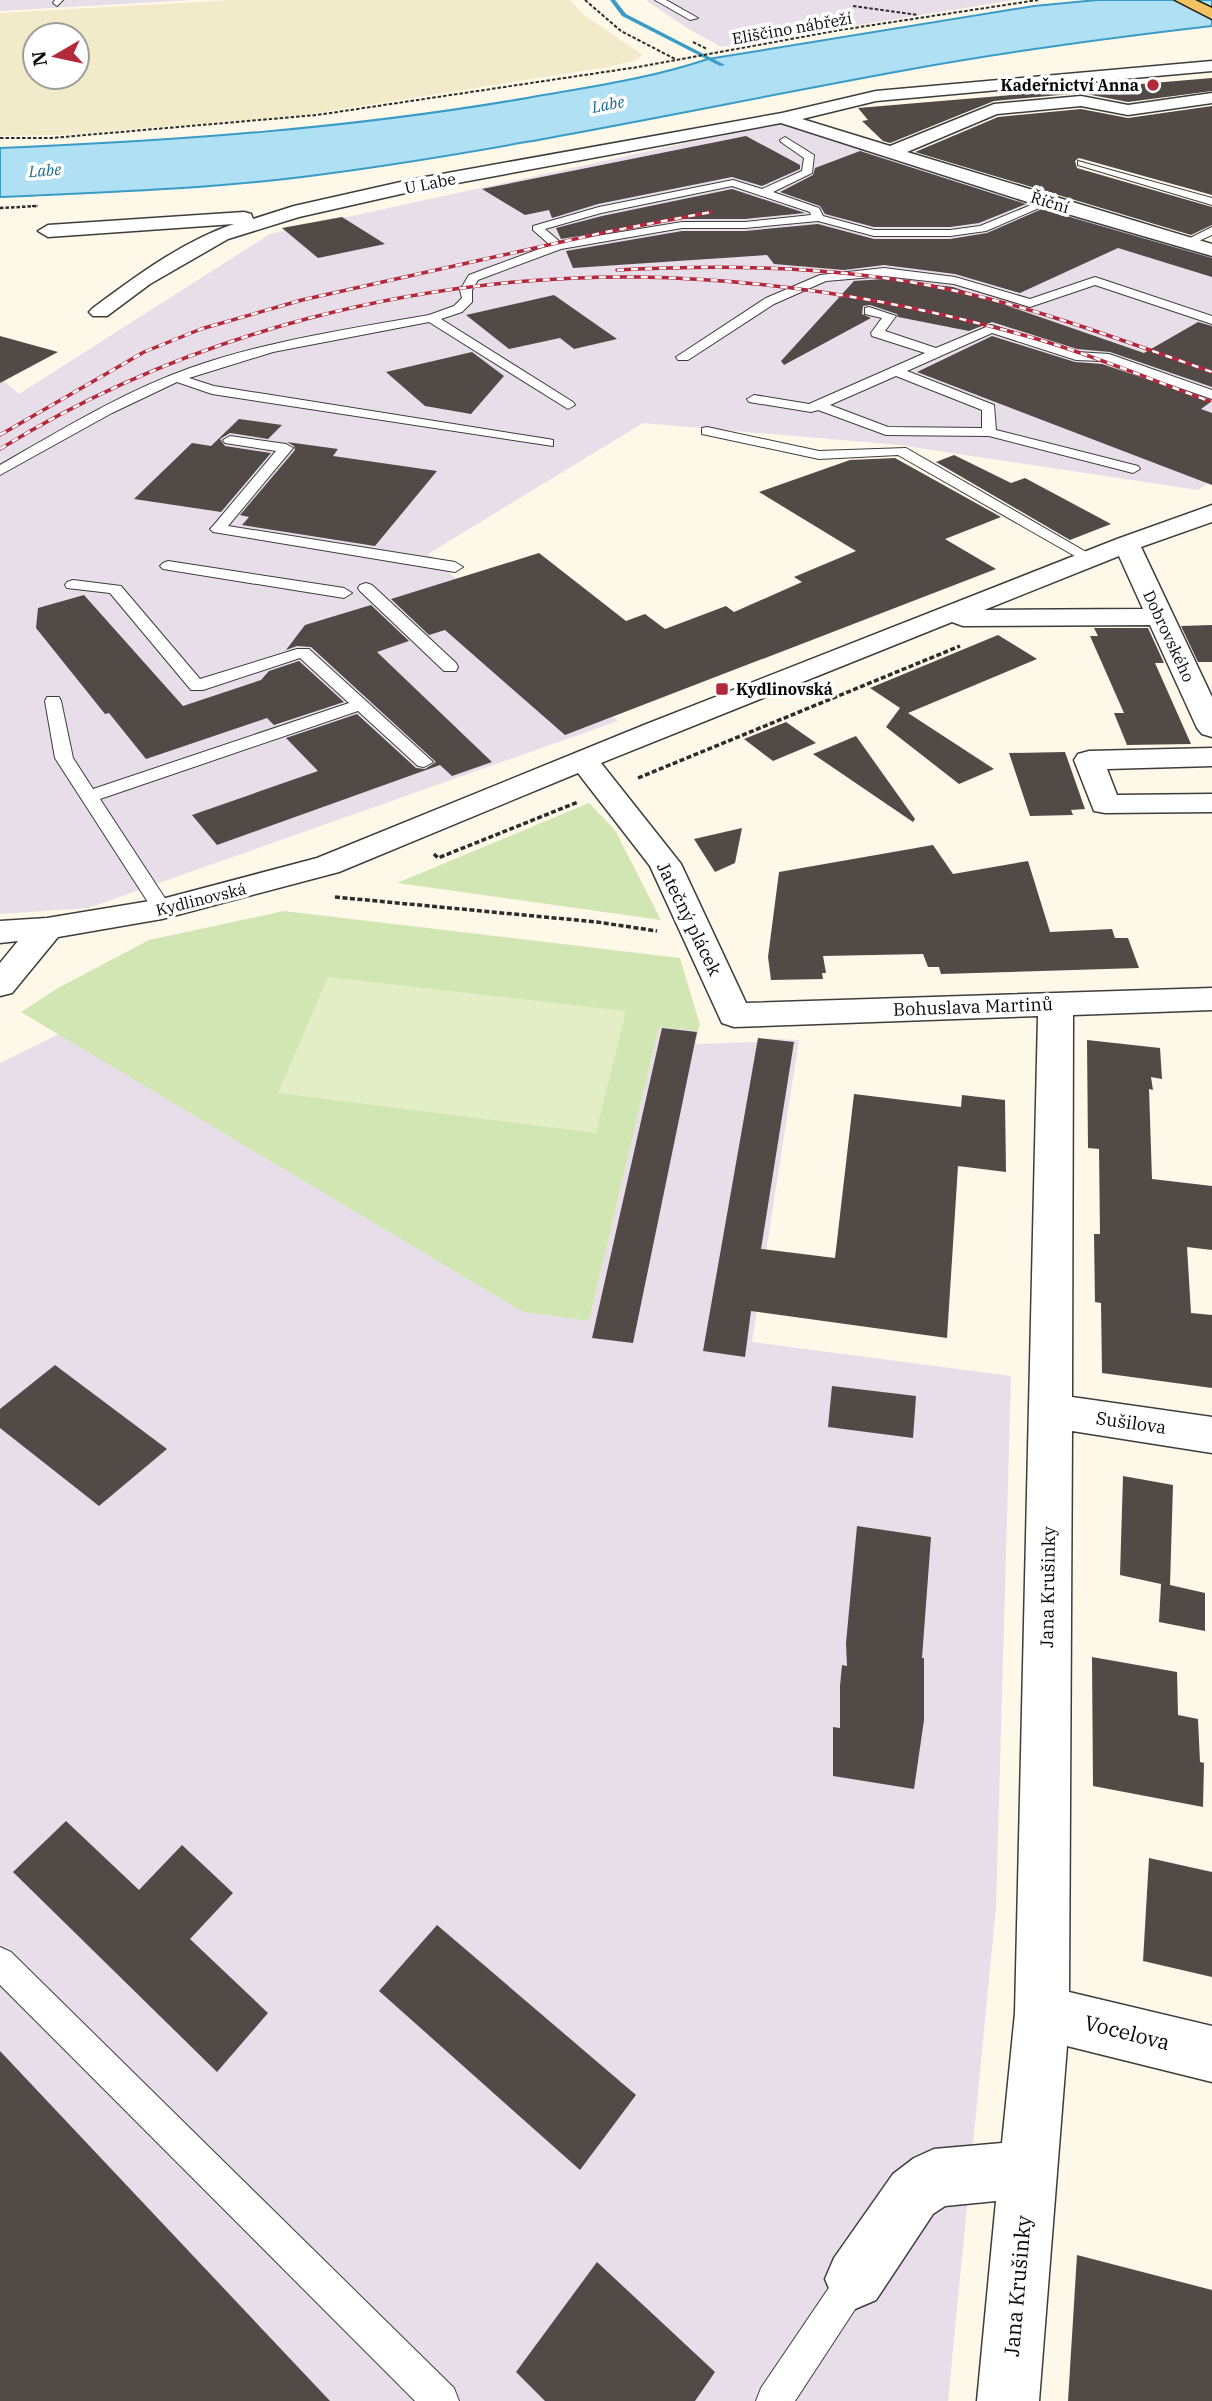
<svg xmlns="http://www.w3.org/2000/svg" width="1212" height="2401" font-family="'IBM Plex Serif',serif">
	<rect width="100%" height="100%" fill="#fef8e8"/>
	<g fill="#e7dee9">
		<polygon points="0,0 192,0 0,11"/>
		<polygon points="646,0 1014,0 721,47 687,28"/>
		<polygon points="782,122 1212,255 1212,480 1198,490 899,445 643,423 428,554 618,721 88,908 0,914 0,377 19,394 270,234"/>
		<polygon points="659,1027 698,1031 696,1044 757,1042 759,1038 799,1040 752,1342 1011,1376 996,1907 948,2401 0,2401 0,1063 59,1034 523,1312 589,1321"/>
	</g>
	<path fill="#f2ebca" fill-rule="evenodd" d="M 234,0 L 570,0 L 584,15 L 643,55 L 634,61 L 608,67 L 298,116 L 60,135 L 0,136 L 0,13 ZM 35,35 L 77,35 L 77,77 L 35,77 Z"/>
	<g fill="#d2e6b4">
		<polygon points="589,803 615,830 661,920 397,883"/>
		<polygon points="284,911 680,958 700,1025 698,1031 659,1027 589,1321 523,1312 21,1012 58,988 149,940"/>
	</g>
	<polygon fill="#e3edc6" points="328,977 626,1011 596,1133 278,1093"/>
	<path fill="#afe0f3" stroke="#399bc7" stroke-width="2" d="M 1097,0 L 1212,0 L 1212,26 C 1108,38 1004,52 901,71 C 709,106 519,148 325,174 C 218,189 109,192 0,197 L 0,148 C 176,141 353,128 527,98 C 588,87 649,79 708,59 L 1034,6 Z"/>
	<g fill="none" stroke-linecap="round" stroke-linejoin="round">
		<polygon fill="#399bc7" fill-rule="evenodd" points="610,0 615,0 626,14 725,65 720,66 622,16"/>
	</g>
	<g fill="#524a47">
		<polygon points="1212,78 1212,91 1128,102 1081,93 994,101 890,143 883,141 862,121 868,120 858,108"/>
		<polygon points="1212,106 1212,195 1079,158 1075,161 1077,168 1212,207 1212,225 1191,235 915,152 998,117 1081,109 1128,118"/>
		<polygon points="746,136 800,165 800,169 762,186 732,177 598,204 552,218 549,210 525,215 482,189"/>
		<polygon points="860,151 1026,204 979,223 950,227 874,227 825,214 820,206 780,192 813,175 815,168"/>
		<polygon points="732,189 805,213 745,219 682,219 561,239 556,228 602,216"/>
		<polygon points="1042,209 1212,258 1212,277 1118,248 1020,293 955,274 884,265 844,270 774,264 767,255 573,268 566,251 682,231 745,231 818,224 874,239 950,239 987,233"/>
		<polygon points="342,217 385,244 318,258 282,228"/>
		<polygon points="884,279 953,287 1144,353 1198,322 1212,326 1212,387 1110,352 1077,349 992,322 969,331 898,317 897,314 870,305 863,306 862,314 871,318 784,365 781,361 854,281"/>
		<polygon points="554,295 617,339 574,349 560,338 509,349 466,315"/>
		<polygon points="0,336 58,352 0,383"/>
		<polygon points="992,336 1075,362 1102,364 1212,401 1201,409 1212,413 1212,485 917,372"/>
		<polygon points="472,352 504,376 471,414 425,406 386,372"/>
		<polygon points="239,419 282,425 268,439 230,433 220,439 225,446 271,453 221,512 134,499 192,443 211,446"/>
		<polygon points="287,442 338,449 333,456 437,471 375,546 242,525 249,517 240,515 295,450 294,446"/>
		<polygon points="954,455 1011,483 1025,478 1111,524 1070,540 936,462"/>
		<polygon points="895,458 1001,517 945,539 996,569 565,735 445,630 429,635 391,599 539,553 626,621 645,614 665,629 726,606 734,612 802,582 794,577 856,551 759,492 850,460"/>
		<polygon points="84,595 183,706 261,680 269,671 299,661 344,702 274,725 267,718 146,759 109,713 105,714 36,628 38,608"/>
		<polygon points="371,605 409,641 377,652 492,762 452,776 440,765 217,845 192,815 318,771 286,738 357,714 416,768 425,769 436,762 311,647 297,646 286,650 305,625"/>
		<polygon points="1212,625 1212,662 1198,662 1181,626"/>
		<polygon points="1094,628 1148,628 1164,663 1155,663 1191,744 1127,745 1114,713 1124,713 1090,636 1098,636"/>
		<polygon points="998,635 1037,659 908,713 994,769 959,784 886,727 900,708 870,688"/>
		<polygon points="786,722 816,743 773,761 744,739"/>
		<polygon points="856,736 915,819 913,822 813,754"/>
		<polygon points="1065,752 1085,809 1071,810 1073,815 1030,816 1009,753"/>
		<polygon points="742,828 735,863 715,872 694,839"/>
		<polygon points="933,845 953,874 1028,861 1050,932 1112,929 1115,938 1128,938 1139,968 941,974 939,967 928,967 923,954 823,956 826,973 822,973 823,979 771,980 768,957 779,872"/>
		<polygon points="662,1028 697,1032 633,1343 592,1338"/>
		<polygon points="758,1038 794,1042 761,1249 835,1258 854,1094 961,1107 962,1095 1005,1100 1006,1172 958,1166 947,1338 751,1311 745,1357 703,1351"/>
		<polygon points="1087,1040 1160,1048 1162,1079 1151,1077 1153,1090 1149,1089 1152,1179 1212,1186 1212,1250 1187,1247 1191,1313 1212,1315 1212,1388 1102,1373 1101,1303 1095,1302 1094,1234 1100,1234 1099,1149 1088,1148"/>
		<polygon points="55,1365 167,1449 99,1506 0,1428 0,1409"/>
		<polygon points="832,1386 916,1396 913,1438 828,1427"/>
		<polygon points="1123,1476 1173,1485 1170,1585 1205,1593 1205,1631 1159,1622 1161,1584 1120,1575"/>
		<polygon points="857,1526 931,1537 922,1658 924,1658 924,1720 914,1789 833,1776 833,1727 840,1728 840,1686 842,1665 847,1666 846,1643"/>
		<polygon points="1092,1657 1177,1672 1178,1715 1198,1719 1200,1762 1204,1763 1203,1807 1093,1786"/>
		<polygon points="66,1821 139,1890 182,1845 233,1893 190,1939 268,2013 217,2072 13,1872"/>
		<polygon points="1149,1858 1212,1872 1212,1977 1143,1961"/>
		<polygon points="437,1925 636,2095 580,2170 379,1991"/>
		<polygon points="0,2051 330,2401 0,2401"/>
		<polygon points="1077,2255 1212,2290 1212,2401 1068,2401"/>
		<polygon points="597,2262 715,2372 695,2401 545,2401 516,2372"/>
	</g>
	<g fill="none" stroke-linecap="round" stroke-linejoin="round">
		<g stroke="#3d3d3d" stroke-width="2">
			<g id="service">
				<polygon points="55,0 63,0 57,6 53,3"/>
				<polygon points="655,0 666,0 698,18 690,20"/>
				<path d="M 785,137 L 814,155 L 812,173 L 773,192 L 819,208 L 823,216 L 874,230 L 950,230 L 980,226 L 1043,200 L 1053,202 L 986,231 L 950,236 L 874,236 L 818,221 L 745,228 L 682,228 L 561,249 L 478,280 L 472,290 L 472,302 L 462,312 L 441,319 L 573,402 L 575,405 L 568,409 L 429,322 L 273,352 L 189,378 L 214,386 L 548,439 L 553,440 L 553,446 L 212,394 L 177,382 L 112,413 L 0,475 L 0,465 C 61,430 123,392 190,368 C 267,341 348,329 429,315 L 454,306 L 462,298 L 460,290 L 469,275 L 550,245 L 533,230 L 533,226 L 599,207 L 733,180 L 762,189 L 802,171 L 804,158 L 781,142 L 780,140 ZM 732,186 L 810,212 L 811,215 L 745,222 L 682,222 L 560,242 L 545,229 L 601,213 Z"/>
				<polygon points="1078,161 1212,198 1212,205 1078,165"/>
				<polygon points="1212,227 1212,235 1192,244 1182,242"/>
				<polygon points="884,268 955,277 1030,299 1095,277 1212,316 1212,324 1095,285 1030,307 954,284 884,276 826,281 774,304 688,360 678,360 676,357 766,298 820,275"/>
				<path d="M 869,307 L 896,316 L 885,331 L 936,348 L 991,325 L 1077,352 L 1109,354 L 1212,390 L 1212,399 L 1102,361 L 1076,360 L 992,333 L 907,371 L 994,405 L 996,430 L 1138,466 L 1140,469 L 1133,473 L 989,436 L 886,435 L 818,410 L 811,412 L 749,402 L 747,399 L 754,395 L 809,404 L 925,353 L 872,336 L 871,333 L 882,318 L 865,314 L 865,308 ZM 896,376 L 982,410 L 982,428 L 888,427 L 830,405 Z"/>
				<polygon points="707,427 819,451 906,448 1100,560 1092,565 1087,563 898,455 819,459 702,434 702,428"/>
				<polygon points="230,436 286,444 293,448 228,526 455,562 463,567 455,572 213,532 210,529 213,526 276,451 225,443 223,440"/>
				<polygon points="168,561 344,588 352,593 344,598 163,569 160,566 163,563"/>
				<polygon points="73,580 121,586 200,679 297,649 309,649 433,762 424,767 418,766 358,711 100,799 172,909 169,913 155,913 55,758 45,701 47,697 59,697 61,701 73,758 93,789 349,703 300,658 203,690 191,690 110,593 67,588 65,585 67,582"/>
				<polygon points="366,583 372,585 456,663 458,667 456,671 444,671 360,591 358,588 360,585"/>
				<polygon points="0,1947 11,1952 454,2388 459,2401 415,2401 0,1985"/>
				<polygon points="855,2261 867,2267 873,2279 867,2291 795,2401 756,2401 761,2388 843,2267"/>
			</g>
		</g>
		<g stroke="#3d3d3d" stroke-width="3">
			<g id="minor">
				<path d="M 1212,61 L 1212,71 L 876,101 L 802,119 L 890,146 L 994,104 L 1081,96 L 1128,105 L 1212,93 L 1212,103 L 1128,115 L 1081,106 L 997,114 L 907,152 L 1212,244 L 1212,256 L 1040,206 L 781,123 L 414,191 L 299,217 L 228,239 L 150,284 L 107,316 L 93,316 L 89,312 L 93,308 C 136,276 183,241 234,224 L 48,237 L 38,231 L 48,225 L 244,212 L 251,214 L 253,219 L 294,206 L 414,179 L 782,113 L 876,91 Z"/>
				<path d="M 1212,505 L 1212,522 L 1141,547 L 1212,697 L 1212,737 L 1202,734 L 1197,728 L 1150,625 L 963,626 L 952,622 L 601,763 L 681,864 L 746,1003 L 1212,988 L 1212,1010 L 1073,1015 L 1072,1397 L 1212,1417 L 1212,1453 L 1072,1431 L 1069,1992 L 1212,2026 L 1212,2082 L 1067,2046 L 1039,2401 L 977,2401 L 996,2201 L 945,2206 L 933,2214 L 876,2300 L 855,2309 L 834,2300 L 825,2279 L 834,2258 L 893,2174 L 914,2158 L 934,2149 L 1002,2143 L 1015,2013 L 1038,1016 L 734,1027 L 722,1023 L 650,866 L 578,773 L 339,872 L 162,919 L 58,937 L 12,993 L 0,996 L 0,963 L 18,941 L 0,943 L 0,921 L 47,918 L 162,899 L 317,858 L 644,725 L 1117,539 ZM 1119,556 L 1143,609 L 984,610 Z"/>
				<polygon points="1212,748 1212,766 1107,769 1117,795 1212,794 1212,812 1105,813 1094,811 1074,760 1078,754 1089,751"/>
			</g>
		</g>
		<g stroke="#1b1b1b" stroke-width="3">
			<polygon id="primary" points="1175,0 1195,0 1212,8 1212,19"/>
		</g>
		<g stroke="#2c2c2c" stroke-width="2" stroke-dasharray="3.5 2" stroke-linecap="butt">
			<polyline points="585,0 621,31 675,59"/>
			<polyline points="853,6 918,15"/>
			<polyline points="693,42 707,49"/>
			<polyline points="0,138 51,138 317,115 638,67 840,30 1038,0"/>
			<polyline points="32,206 38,206"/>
		</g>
		<polyline stroke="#2c2c2c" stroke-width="2.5" stroke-dasharray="3.5 2" stroke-linecap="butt" points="0,208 38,206"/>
		<g stroke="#2c2c2c" stroke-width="3.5" stroke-dasharray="5 2.5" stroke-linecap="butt">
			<polyline points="638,778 960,646"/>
			<polyline points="434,854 438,858 578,802"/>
			<polyline points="335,897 597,922 657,931"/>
		</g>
		<use href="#service" fill="#fff" fill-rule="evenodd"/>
		<use href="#minor" fill="#fff" fill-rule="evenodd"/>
		<use href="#primary" fill="#f3c363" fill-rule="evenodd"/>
		<g stroke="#b3293c" stroke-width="3.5">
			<g id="rail">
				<path d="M 617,270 C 732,264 847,266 960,292 C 1046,311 1129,343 1212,372"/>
				<polyline points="0,435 144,352 201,329 302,300 606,232 711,212"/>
				<path d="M 0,449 C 188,333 418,275 638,277 C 773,279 908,302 1037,339 C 1095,356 1152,380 1209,401"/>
			</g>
		</g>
		<use href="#rail" stroke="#fff" stroke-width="2.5" stroke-dasharray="7" stroke-linecap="butt"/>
	</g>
	<g fill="#b3293c" stroke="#fff" stroke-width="2.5">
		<circle cx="1153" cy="85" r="7"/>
		<rect x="715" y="682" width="14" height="14" rx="3.5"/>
	</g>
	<g text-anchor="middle" stroke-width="7" stroke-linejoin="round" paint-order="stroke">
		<g font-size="16" fill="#0a0a0a" stroke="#fff">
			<text transform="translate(792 28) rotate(-10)" y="6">Eliščino nábřeží</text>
			<text transform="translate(430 183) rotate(-11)" y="6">U Labe</text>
			<text transform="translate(1050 202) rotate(17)" y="6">Říční</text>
			<text transform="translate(1169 636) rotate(65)" y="6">Dobrovského</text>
			<text transform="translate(201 899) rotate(-14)" y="6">Kydlinovská</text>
		</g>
		<g font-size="16" font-weight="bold" fill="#0a0a0a" stroke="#fff" text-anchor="end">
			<text x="1139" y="91">Kadeřnictví Anna</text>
			<text x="736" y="695" text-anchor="start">Kydlinovská</text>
		</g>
		<g font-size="16" font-style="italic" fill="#1a6a95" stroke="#fff">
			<text transform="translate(608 104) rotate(-11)" y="6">Labe</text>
			<text transform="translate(45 170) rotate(-4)" y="6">Labe</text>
		</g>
		<g font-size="18" fill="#0a0a0a" stroke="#fff">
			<text transform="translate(689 919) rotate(64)" y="6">Jatečný plácek</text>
			<text transform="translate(973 1007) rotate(-2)" y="6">Bohuslava Martinů</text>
			<text transform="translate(1131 1423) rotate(8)" y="6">Sušilova</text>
			<text transform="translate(1048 1587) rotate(-89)" y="6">Jana Krušinky</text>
		</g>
		<g font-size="21" fill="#0a0a0a" stroke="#fff">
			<text transform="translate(1127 2033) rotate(14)" y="7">Vocelova</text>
			<text transform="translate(1018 2286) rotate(-85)" y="7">Jana Krušinky</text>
		</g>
	</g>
	<g transform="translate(56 56) rotate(261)"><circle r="33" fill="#ffffff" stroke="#9d9d9d" stroke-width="2"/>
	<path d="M0-5L12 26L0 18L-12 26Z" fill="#b3293c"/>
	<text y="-10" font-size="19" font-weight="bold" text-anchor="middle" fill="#0a0a0a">N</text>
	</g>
</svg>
